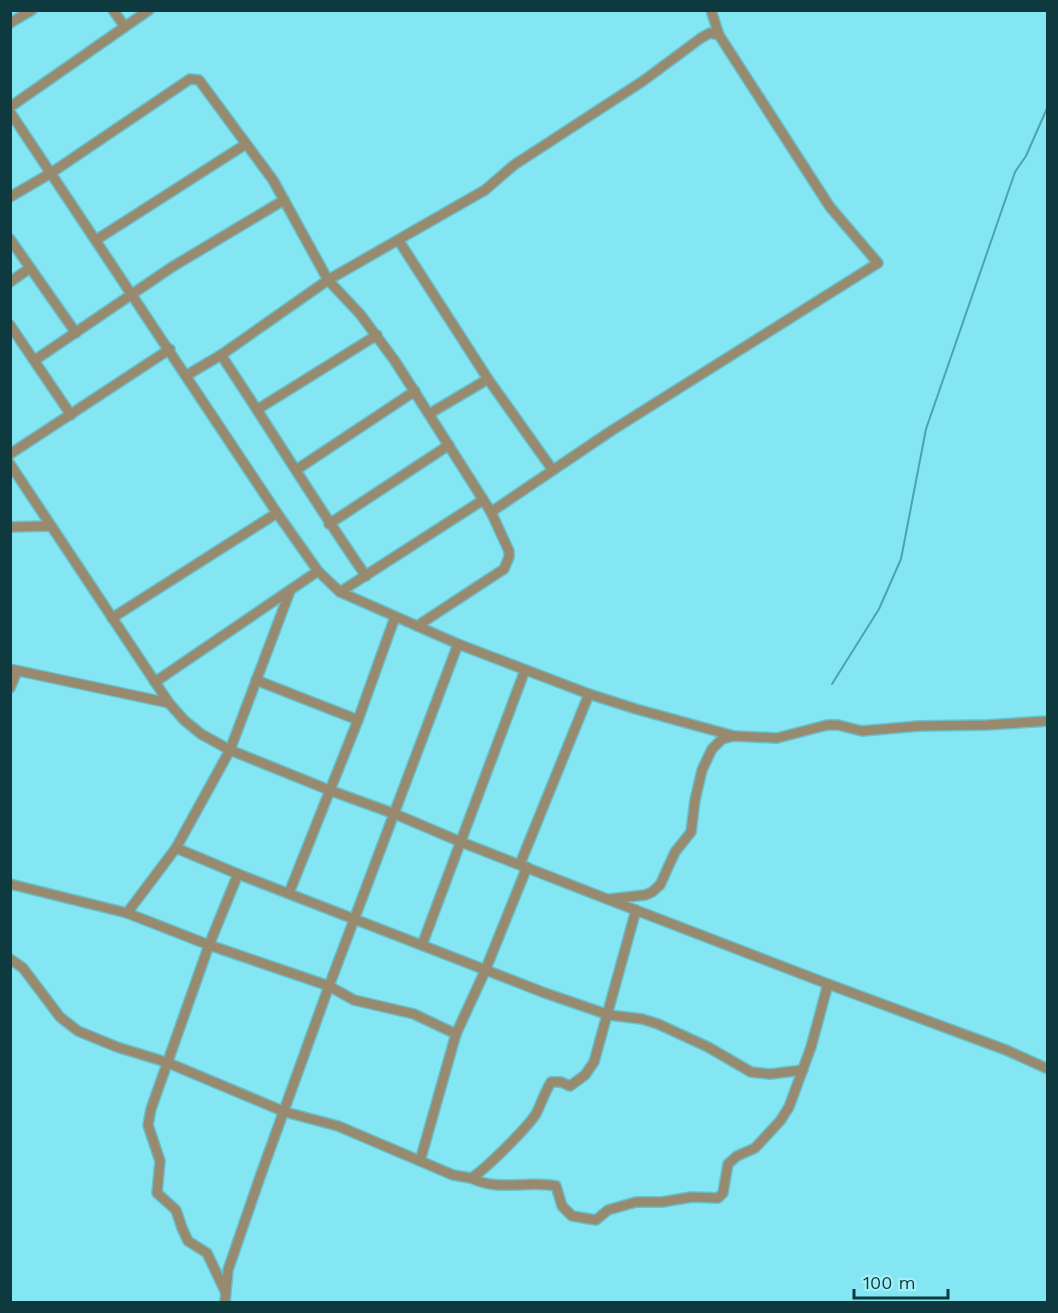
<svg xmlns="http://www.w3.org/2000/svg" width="1058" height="1313" font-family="'Work Sans',sans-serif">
	<rect width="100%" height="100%" fill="#83e6f2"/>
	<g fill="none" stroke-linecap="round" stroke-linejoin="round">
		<polyline stroke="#4da3ad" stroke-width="2" points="832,684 879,609 901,559 926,429 1015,172 1026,156 1048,106"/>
		<g stroke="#69c0cb" stroke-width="12">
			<g id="minor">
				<polyline points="113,10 125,27"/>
				<polyline points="711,10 719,35"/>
				<polyline points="10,23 32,10"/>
				<polyline points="10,107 149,10"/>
				<polyline points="10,112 277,513 318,571 340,592 458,644 589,694 636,709 734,736"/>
				<polyline points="10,197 51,173 190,79 199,80 273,180 328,280 360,314 395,361 491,512 509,551 509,557 504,569 417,626"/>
				<polyline points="10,239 76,333"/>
				<polyline points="96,240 246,144"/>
				<polyline points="399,241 488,379 552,469"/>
				<polyline points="10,282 30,268"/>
				<polyline points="10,325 71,415"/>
				<path d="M 221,355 C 270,428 315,503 366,576"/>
				<polyline points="35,360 172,267 284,200"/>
				<polyline points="187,375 221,355 328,280 485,190 514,165 643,81 701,38 710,33 719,35 830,207 878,263 611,431 491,512"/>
				<polyline points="258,409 377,335"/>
				<polyline points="429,414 488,379"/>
				<polyline points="10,454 170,349"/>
				<polyline points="10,464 169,703 184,720 201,734 230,750 329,790 395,814 461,842 607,899 828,984 1006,1050 1048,1069"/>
				<polyline points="296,470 415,391"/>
				<polyline points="329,524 449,445"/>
				<polyline points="10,527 51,526"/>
				<polyline points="340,592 483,500"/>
				<polyline points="112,618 277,513"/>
				<polyline points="10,669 169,703"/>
				<polyline points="256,680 358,720"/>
				<polyline points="155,682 318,571"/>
				<polyline points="10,688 17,671"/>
				<polyline points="176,848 238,874 545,993 609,1015 642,1019 658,1024 708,1047 751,1072 770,1074 803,1070"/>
				<polyline points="520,864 589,694"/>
				<polyline points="10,884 127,913 209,945 329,986 354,1000 414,1014 456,1034"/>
				<polyline points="289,893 358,720 395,617"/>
				<polyline points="610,899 645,895 652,892 660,885 675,852 691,832 695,800 702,770 712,749 722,739 734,736 777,738 827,725 838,725 862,731 919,726 986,725 1048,721"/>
				<polyline points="127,913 176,848 230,750 290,591"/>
				<polyline points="422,945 525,670"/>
				<path d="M 10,959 L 23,968 L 60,1017 L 78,1031 L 117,1047 L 166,1062 L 285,1112 L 338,1126 L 453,1175 L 471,1178 C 483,1172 531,1124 537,1112 C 542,1101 545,1092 551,1082 L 561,1082 L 570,1086 L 585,1075 L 594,1062 L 636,910"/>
				<polyline points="420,1161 456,1034 485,971 527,867"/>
				<path d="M 471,1178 C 499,1192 527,1180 556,1186 L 562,1206 L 572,1216 L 596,1220 L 608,1210 L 636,1202 L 662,1202 L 692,1197 L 718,1198 L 723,1193 L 728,1164 L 737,1156 L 755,1148 L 780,1121 L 789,1107 L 811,1047 L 828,984"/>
				<polyline points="225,1291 207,1253 188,1241 182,1228 176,1210 157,1193 160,1161 148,1125 151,1109 209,945 238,874"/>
				<polyline points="225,1302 228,1270 260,1177 329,986 458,644"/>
			</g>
		</g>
		<use href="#minor" stroke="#988a6f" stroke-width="9"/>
	</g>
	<rect width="1058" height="1313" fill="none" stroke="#0e3a3f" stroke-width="24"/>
	<path d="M854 1289v9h94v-9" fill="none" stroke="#0e3a3f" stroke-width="3"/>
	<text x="863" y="1289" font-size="18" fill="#0e3a3f" stroke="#a4f0f9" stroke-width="4.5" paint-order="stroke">100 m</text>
</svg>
